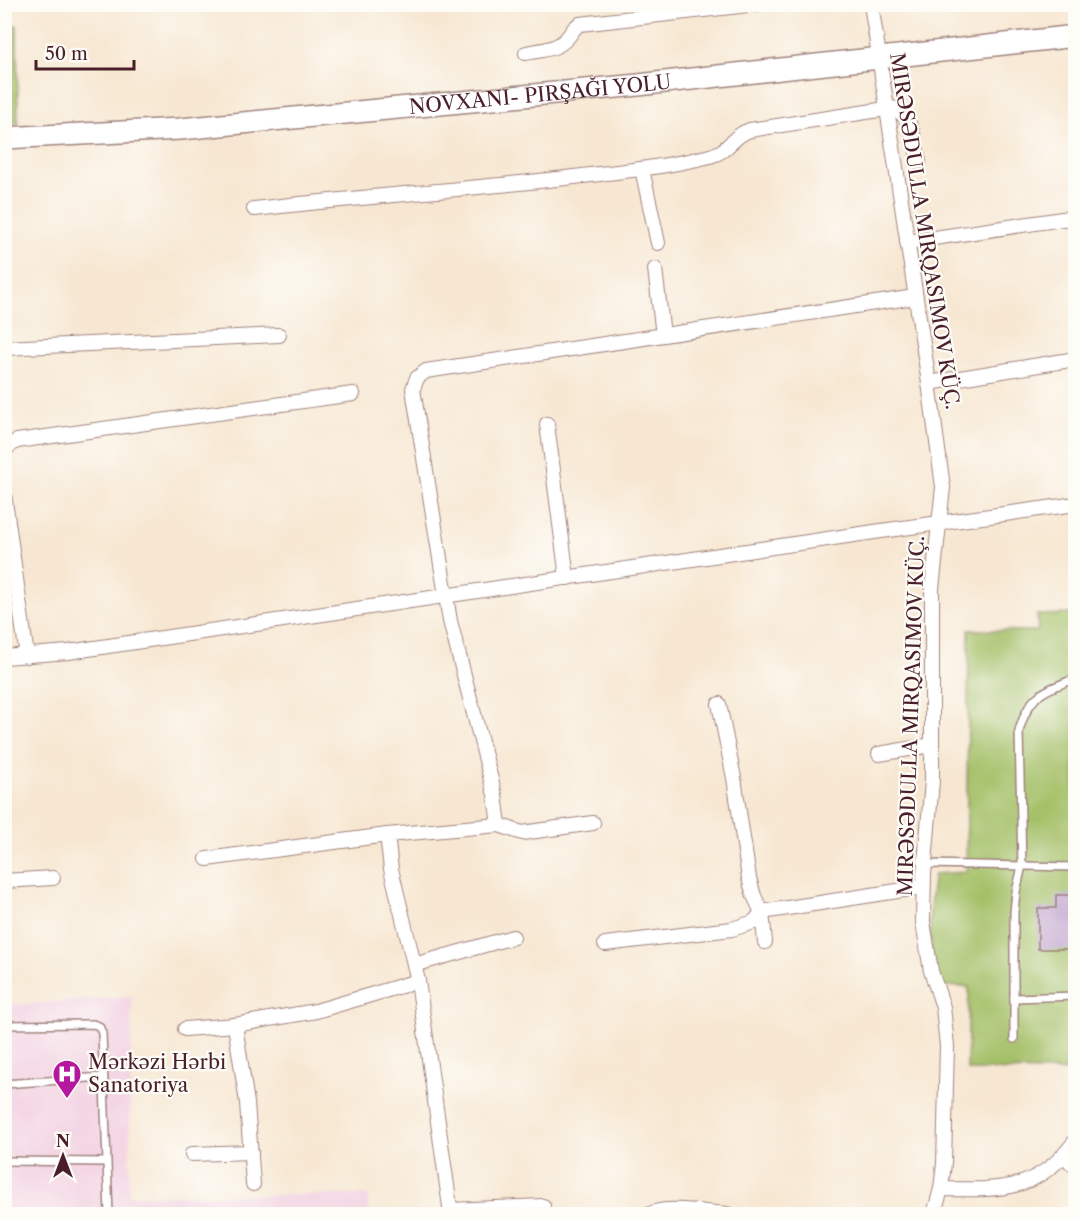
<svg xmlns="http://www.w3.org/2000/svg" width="1080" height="1219" font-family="'Libre Caslon Text',serif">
	<rect width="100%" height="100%" fill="#fdfcf7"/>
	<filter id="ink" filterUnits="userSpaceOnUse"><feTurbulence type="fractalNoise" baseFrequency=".0167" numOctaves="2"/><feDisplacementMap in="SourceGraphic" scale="12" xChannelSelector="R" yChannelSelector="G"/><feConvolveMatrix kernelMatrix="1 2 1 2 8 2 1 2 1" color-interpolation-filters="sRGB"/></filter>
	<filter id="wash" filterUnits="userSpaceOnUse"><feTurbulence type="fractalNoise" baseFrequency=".008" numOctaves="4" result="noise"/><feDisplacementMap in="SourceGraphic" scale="24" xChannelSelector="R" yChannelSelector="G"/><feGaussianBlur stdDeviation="1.35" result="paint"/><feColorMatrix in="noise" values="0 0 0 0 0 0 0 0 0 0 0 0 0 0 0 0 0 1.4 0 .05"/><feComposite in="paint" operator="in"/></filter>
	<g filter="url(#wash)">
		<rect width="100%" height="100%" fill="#f7e7d2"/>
		<polygon fill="#f2cfe1" points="132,997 129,1195 368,1195 368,1214 5,1214 5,1005"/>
		<g fill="#a4c067" stroke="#777049" stroke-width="1.5">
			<polygon points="17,25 18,123 5,123 5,26"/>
			<path d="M 1075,614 L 1075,1071 L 967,1070 L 969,987 L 942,986 C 926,952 928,911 934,874 L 966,872 L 969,630 L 1038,631 L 1037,615 Z"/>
		</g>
		<g id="blocks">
			<polygon fill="#b99acb" points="1056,895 1076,895 1076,949 1038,949 1038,908 1056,908"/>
		</g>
	</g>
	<g filter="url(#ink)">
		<use href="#blocks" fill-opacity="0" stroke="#a0837e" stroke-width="1.5"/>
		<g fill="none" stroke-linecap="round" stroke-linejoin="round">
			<g stroke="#a0837e" stroke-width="10">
				<g id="service">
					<polyline points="925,864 1076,867"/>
					<polyline points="1014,998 1076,996"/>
					<polyline points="4,1025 93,1024 99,1026 102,1033 109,1214"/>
					<path d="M 1014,1039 L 1014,912 L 1016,892 L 1022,866 L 1019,731 C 1030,693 1042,692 1076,678"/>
					<polyline points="4,1084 103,1077"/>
					<polyline points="4,1161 106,1162"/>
				</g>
			</g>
			<g stroke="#a0837e" stroke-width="16">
				<g id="minor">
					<polyline points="871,4 929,383 943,487 932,589 932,781 924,874 923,922 931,971 943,1007 947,1046 944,1163 941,1189 934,1214"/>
					<path d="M 526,53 C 540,50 557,50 567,38 C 573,32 572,28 580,24 L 757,4"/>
					<polyline points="642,169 658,243"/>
					<path d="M 254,209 C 358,197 462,190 566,178 C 614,172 663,168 710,156 C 730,151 731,136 750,130 L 892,108 C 913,114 915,144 919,162"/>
					<polyline points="907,242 1076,217"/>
					<polyline points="655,269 663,335"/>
					<polyline points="4,348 279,335"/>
					<polyline points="929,383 1076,359"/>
					<polyline points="547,424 567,578"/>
					<polyline points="4,454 7,447 17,441 353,394"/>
					<polyline points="4,494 27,656"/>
					<polyline points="4,657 68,652 874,532 1076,504"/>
					<polyline points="719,704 734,778 749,878 754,896 762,912 765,942"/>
					<polyline points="879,754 932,745"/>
					<polyline points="499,825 495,795 450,621 413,389 417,378 426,371 915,297"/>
					<polyline points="387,835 391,869 418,981 451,1214"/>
					<polyline points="207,859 387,835 499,825 522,833 593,823"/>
					<polyline points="4,881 53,878"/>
					<polyline points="605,944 732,929 754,922 762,912 923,887"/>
					<polyline points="414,965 513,937"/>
					<polyline points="185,1029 235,1025"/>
					<polyline points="192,1154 251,1152"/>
					<polyline points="1064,1156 1076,1167"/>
					<polyline points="253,1184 247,1103 235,1025 316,1011 418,981"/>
					<path d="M 941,1189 C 1000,1190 1037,1193 1076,1140"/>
					<polyline points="450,1210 543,1206"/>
					<path d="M 650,1214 C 667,1205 707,1213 727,1214"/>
				</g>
			</g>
			<g stroke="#a0837e" stroke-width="24">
				<g id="primary">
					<path id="s1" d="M 4,138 L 180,129 L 638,85 L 1076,36"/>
				</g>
			</g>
			<use href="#service" stroke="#fff" stroke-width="7"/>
			<use href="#minor" stroke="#fff" stroke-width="14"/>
			<use href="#primary" stroke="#fff" stroke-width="21"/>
		</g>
	</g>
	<defs>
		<g id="hospital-pin" transform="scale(1.5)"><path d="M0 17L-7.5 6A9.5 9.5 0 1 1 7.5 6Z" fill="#b5179e" stroke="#fdfcf7"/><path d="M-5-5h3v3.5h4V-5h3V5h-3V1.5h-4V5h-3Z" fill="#fff"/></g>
	</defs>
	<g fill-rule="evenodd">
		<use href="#hospital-pin" x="67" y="1074"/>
	</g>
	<g text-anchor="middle" stroke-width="4.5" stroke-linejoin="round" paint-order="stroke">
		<g font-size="20" fill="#4a1f2b" stroke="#fdfcf7">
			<text dy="7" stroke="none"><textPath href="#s1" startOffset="538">NOVXANI- PIRŞAĞI YOLU</textPath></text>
			<text transform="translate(925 231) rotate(81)" y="7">MIRƏSƏDULLA MIRQASIMOV KÜÇ.</text>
			<text transform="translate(911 716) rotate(-88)" y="7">MIRƏSƏDULLA MIRQASIMOV KÜÇ.</text>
		</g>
		<g font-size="20" fill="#4a1f2b" stroke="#fdfcf7" text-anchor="start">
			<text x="88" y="1069">Mərkəzi Hərbi<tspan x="88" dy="23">Sanatoriya</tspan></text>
		</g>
	</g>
	<rect width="1080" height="1219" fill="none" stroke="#fdfcf7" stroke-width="24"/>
	<g transform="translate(63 1156)" stroke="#fdfcf7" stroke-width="4.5" paint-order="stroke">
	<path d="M0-4.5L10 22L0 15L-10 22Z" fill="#4a1f2b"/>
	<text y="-9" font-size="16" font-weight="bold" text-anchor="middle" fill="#4a1f2b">N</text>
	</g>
	<path d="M36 60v9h98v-9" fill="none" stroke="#4a1f2b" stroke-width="3"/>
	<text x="45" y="60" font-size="18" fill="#4a1f2b" stroke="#fdfcf7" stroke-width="4.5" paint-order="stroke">50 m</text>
</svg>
